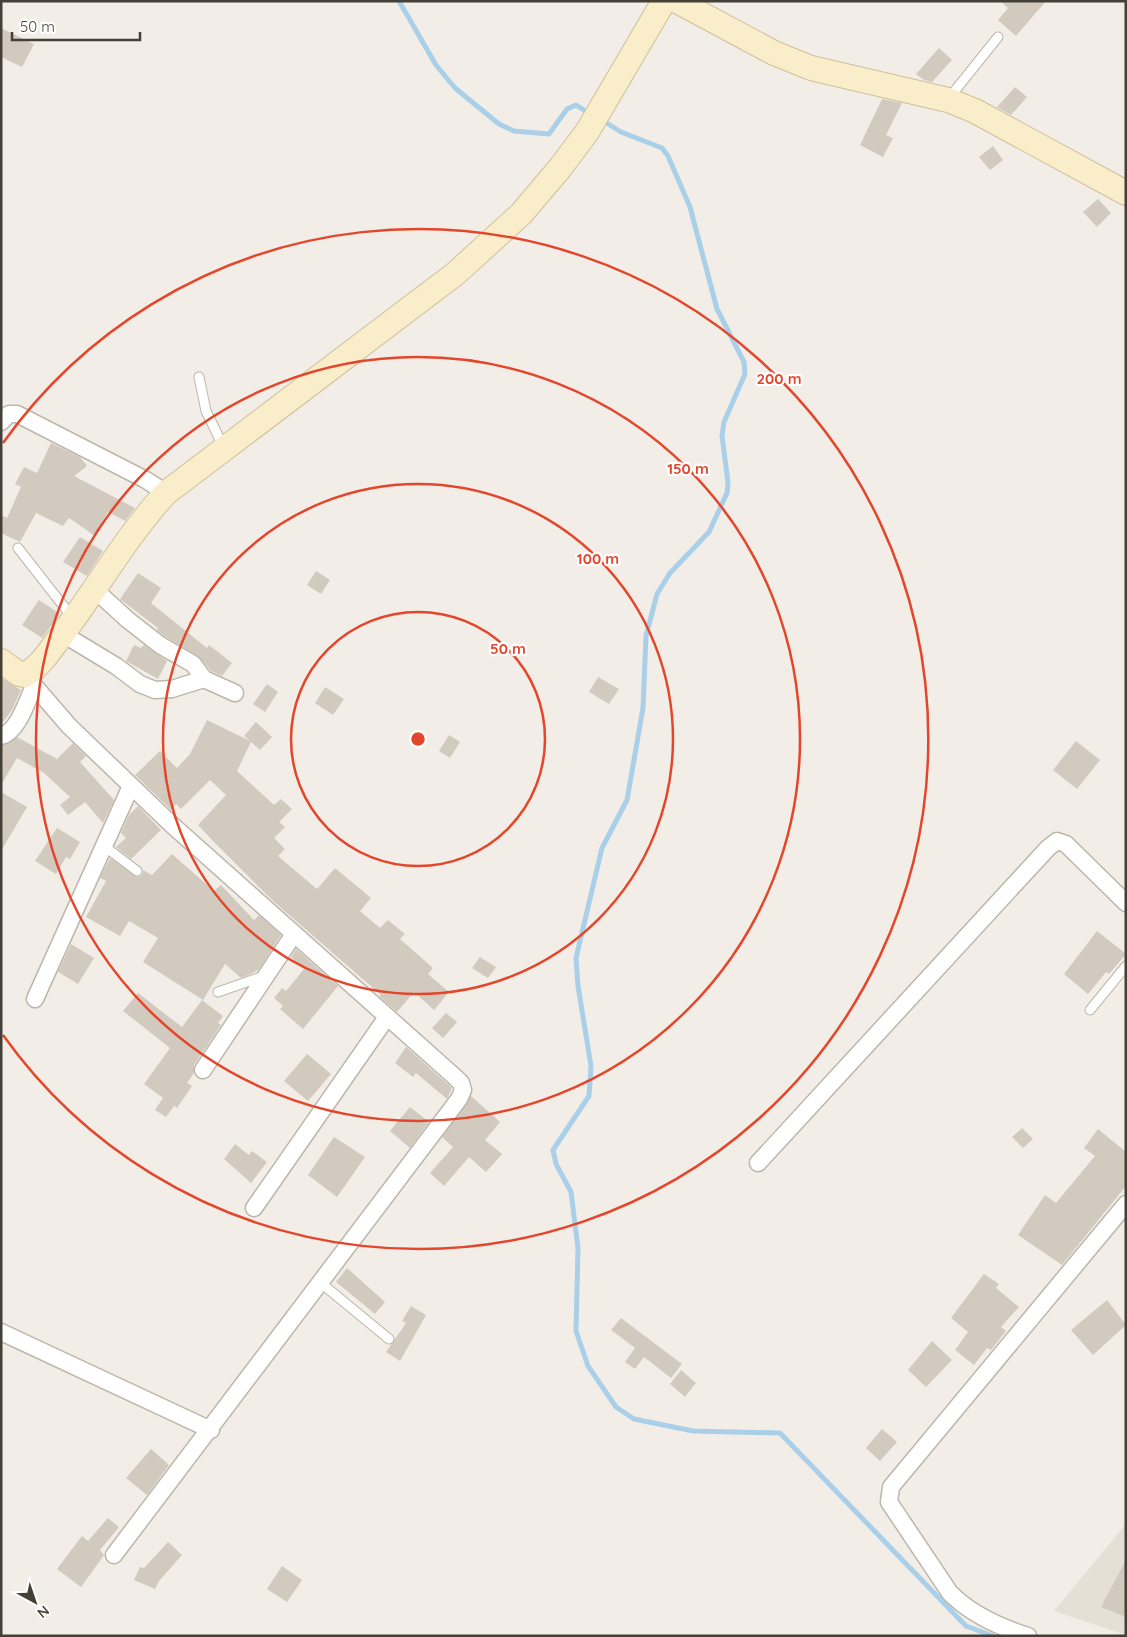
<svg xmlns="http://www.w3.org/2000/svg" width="1127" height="1637" font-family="Quicksand,sans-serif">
	<rect width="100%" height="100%" fill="#f2eee7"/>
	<polygon fill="#e5e0d6" points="1126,1524 1126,1635 1054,1611"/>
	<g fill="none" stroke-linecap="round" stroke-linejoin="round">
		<g stroke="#a9cfe9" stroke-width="5">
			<polyline points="399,1 436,65 455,88 499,124 514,131 549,134 567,109 576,105 590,114"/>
			<polyline points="602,120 621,132 662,148 668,156 690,207 717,309 744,362 745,374 724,422 722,436 728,482 727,493 709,532 670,573 657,594 646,636 643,708 627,800 602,848 576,958 578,986 591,1066 589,1096 553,1150 556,1164 571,1192 578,1248 576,1331 588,1366 616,1407 634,1419 693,1431 780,1433 966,1626 993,1636"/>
		</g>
	</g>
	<g fill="#d2cabe">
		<polygon points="1000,1 1046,1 1016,36 998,20 1008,8"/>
		<polygon points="1,28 34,44 22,67 1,57"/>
		<polygon points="939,48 952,60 932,82 924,80 916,74"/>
		<polygon points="1015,87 1027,97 1011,115 997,107"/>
		<polygon points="882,99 902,103 886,135 893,138 883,157 860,145"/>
		<polygon points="993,146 1003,160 990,170 979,157"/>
		<polygon points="1098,199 1111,213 1097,227 1083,212"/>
		<polygon points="51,443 80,457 87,466 74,476 135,508 125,521 108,512 95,536 69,518 63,526 36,513 20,542 1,533 1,515 7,518 21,487 15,484 24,467 37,473"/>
		<polygon points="80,537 103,551 87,576 63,562"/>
		<polygon points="316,571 330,580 321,594 307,585"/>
		<polygon points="138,573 161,588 151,603 207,648 209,645 232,663 222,676 211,671 198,656 166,637 157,630 158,628 120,599"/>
		<polygon points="39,600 60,614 42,638 22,625"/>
		<polygon points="134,645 141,648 144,645 167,661 158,679 126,661"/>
		<polygon points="598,677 619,689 609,704 589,692"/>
		<polygon points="1,678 21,690 12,710 1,725"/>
		<polygon points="267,684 278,692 265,712 253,704"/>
		<polygon points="325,687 344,699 333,715 315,703"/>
		<polygon points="207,720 250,741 244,736 256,722 272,737 260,750 251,742 237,771 274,805 281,799 292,809 279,822 285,827 274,838 285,849 278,856 317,889 335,868 371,898 360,911 380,928 388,920 405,934 400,939 433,968 428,974 449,992 434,1010 414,992 397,1012 379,996 381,995 272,900 213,841 198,825 226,795 210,780 181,809 176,804 171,810 135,775 160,751 177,768 190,754"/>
		<polygon points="449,735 460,742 450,758 439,751"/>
		<polygon points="17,737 57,759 73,743 86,756 80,762 114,800 103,823 85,802 68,815 60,805 70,797 44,773 17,758 1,785 1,746"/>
		<polygon points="1076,741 1100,760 1077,789 1053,770"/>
		<polygon points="1,792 27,807 1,851"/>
		<polygon points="138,806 161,830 131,859 116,847 126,838 121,833 129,815"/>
		<polygon points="57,828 80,842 70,859 66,857 56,874 35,861"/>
		<polygon points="172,854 214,891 221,885 254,920 259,915 281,935 259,969 253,973 241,978 225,964 203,1000 143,962 158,938 129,921 120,936 86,917 106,881 100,878 110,858 137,877 142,875 143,870 152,875"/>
		<polygon points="1097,931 1126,954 1109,974 1106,972 1088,994 1064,974"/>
		<polygon points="71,944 94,958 78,984 58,972"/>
		<polygon points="296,949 338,986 303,1029 280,1009 283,1006 274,998 282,988 286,991 304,969 291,957"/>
		<polygon points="480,957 496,967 488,978 472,968"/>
		<polygon points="138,993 182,1027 202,1000 223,1016 218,1023 221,1025 194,1065 194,1073 187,1083 192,1086 177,1108 174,1106 166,1117 155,1110 163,1098 144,1084 170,1048 123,1011"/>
		<polygon points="446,1013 457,1022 443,1038 432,1028"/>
		<polygon points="406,1047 452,1088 447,1099 416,1073 413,1077 395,1063"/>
		<polygon points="307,1054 331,1074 308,1101 284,1081"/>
		<polygon points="471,1096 500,1122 485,1140 502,1154 486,1172 469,1157 444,1186 430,1173 453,1147 442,1137"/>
		<polygon points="410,1107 429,1122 410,1148 390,1131"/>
		<polygon points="1022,1128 1033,1139 1023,1148 1012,1137"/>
		<polygon points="1098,1129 1126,1152 1126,1186 1062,1265 1018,1235 1045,1195 1056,1203 1095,1156 1084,1148"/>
		<polygon points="334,1137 365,1157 337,1197 308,1175"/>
		<polygon points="235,1144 249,1155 252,1151 267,1162 251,1183 224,1159"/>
		<polygon points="347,1268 385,1302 375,1314 336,1282"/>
		<polygon points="984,1274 999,1284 996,1288 1019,1307 1001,1327 1006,1331 991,1350 987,1348 974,1365 955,1350 968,1332 951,1318"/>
		<polygon points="1107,1300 1126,1325 1093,1355 1071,1330"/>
		<polygon points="411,1306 426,1315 400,1361 386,1352 406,1323 402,1321"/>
		<polygon points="621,1318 682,1364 671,1378 644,1357 635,1369 625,1362 635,1348 611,1330"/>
		<polygon points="932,1341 952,1360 926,1387 908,1370"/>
		<polygon points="681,1370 696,1383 685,1397 670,1384"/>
		<polygon points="882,1429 897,1442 880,1461 866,1448"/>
		<polygon points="151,1449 169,1465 147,1495 126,1478"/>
		<polygon points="108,1518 119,1527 100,1550 104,1555 81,1587 57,1569 82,1536 88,1541"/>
		<polygon points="168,1542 182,1555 159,1581 155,1589 134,1580 140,1567 144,1568"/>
		<polygon points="1126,1560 1126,1617 1101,1607"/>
		<polygon points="282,1566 302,1580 287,1602 267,1589"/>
	</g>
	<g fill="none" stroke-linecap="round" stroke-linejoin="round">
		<g stroke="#bcb6ab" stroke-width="11">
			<g id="lane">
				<polyline points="949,98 998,37"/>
				<polyline points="199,377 206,411 224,448"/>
				<polyline points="18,548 72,617"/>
				<polyline points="104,846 137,871"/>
				<polyline points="218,992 264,976"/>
				<polyline points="1090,1010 1126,966"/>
				<polyline points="321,1283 389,1339"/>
			</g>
		</g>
		<g stroke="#bcb6ab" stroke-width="19">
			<g id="street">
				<polyline points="1,422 9,414 17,414 146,480 166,493"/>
				<polyline points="94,589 128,620 160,645 193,664 204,679 235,693"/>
				<polyline points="63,634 116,666 140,684 155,690 172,689 204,679"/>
				<polyline points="25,675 69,726 171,824 455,1077 461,1083 463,1090 459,1099 114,1555"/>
				<path d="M 1,736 C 18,732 27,701 34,686"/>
				<polyline points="35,999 131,786"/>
				<polyline points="203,1070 294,934"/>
				<polyline points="758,1163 1048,848 1057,841 1066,844 1126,903"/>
				<polyline points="254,1208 387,1017"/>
				<polyline points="1,1332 211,1430"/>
				<path d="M 1028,1636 C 999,1627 972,1615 950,1593 L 889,1502 L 891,1487 L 1126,1204"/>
			</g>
		</g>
		<g stroke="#cdc09b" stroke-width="26">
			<g id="secondary">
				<polyline points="677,1 774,53 811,68 948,100 975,111 1126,193"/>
				<path d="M 1,661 L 19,674 L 25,675 C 41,666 50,650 61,636 C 97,589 126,536 166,493 L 455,274 L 521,214 L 560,168 L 587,132 L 664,1"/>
			</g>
		</g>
		<use href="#lane" stroke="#fff" stroke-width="9"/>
		<use href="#street" stroke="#fff" stroke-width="16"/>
		<use href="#secondary" stroke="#f9edca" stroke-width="24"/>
	</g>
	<g fill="none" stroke="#e4462c" stroke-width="2.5">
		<circle cx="418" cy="739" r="127"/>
		<circle cx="418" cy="739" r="255"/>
		<circle cx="418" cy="739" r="382"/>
		<path d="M3 443A510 510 0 1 1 3 1035"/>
	</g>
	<circle cx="418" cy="739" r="8" fill="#e4462c" stroke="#fff" stroke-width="2.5"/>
	<g font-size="15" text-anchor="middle" font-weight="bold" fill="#e4462c" stroke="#fff" stroke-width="4.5" stroke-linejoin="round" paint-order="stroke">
		<text x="779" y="384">200 m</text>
		<text x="688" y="474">150 m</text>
		<text x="598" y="564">100 m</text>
		<text x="508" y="654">50 m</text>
	</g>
	<rect width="1127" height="1637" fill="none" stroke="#443f37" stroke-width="5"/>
	<g transform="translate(35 1602) rotate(140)" stroke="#ffffff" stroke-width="4" paint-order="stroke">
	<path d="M0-4L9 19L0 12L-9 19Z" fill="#443f37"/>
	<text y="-8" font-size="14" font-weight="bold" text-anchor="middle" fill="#443f37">N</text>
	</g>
	<path d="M12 32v8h128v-8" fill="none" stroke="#443f37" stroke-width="2.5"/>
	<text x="20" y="32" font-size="15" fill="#443f37" stroke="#ffffff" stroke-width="4" paint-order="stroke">50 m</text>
</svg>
